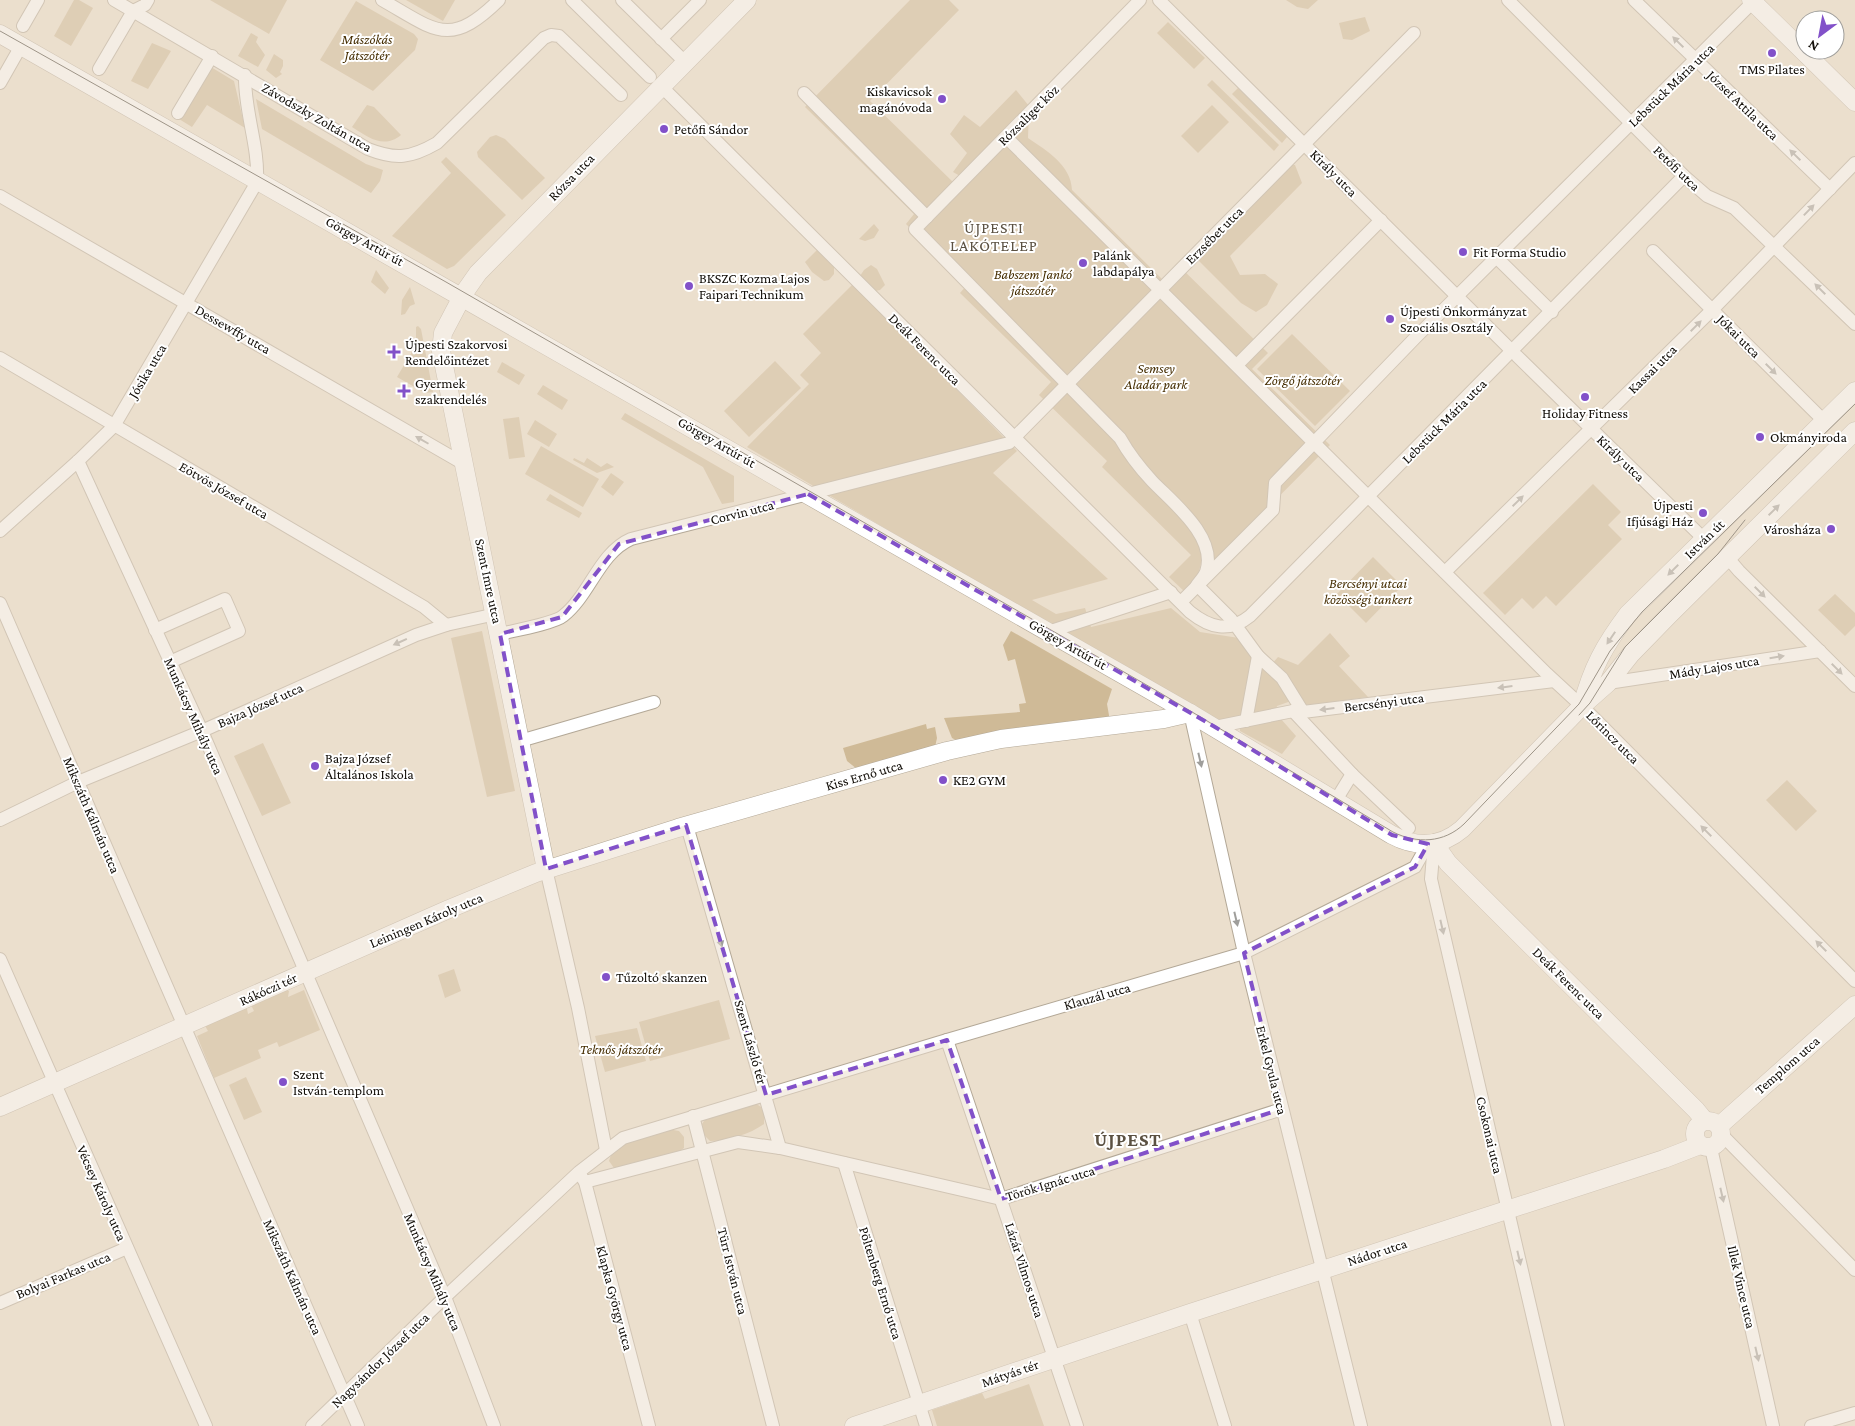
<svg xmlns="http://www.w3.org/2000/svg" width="1855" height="1426" font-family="'Crimson Pro',serif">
	<rect width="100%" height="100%" fill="#ebdfcd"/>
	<g fill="#cfba97">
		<polygon points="74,0 79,0 93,8 71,46 54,36"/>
		<polygon points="210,0 287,0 269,34"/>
		<polygon points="406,0 455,0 443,21"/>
		<path d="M 910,0 L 949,0 L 959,10 L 870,101 L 954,183 L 960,176 L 953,172 L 967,153 L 950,134 L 964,115 L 980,127 L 1016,90 L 1029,106 L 1028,138 C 1047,151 1071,165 1072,190 L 1162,279 L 1177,264 L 1268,353 L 1252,369 L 1330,445 L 1227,549 L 1218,562 L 1201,563 L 1198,575 L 1186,593 L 1169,577 L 1191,555 L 1102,467 L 1107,461 L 1039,395 L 1051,382 L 960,293 L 967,285 L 906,224 L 914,214 L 805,107 Z"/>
		<polygon points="1286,0 1318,0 1308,9 1297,7"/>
		<polygon points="356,1 414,34 418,39 415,50 373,91 320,60"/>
		<polygon points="1365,17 1370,31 1352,40 1343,39 1339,23"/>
		<polygon points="1168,22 1205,58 1194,69 1157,33"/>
		<polygon points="251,33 258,37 256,42 265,55 258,67 238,56"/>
		<polygon points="152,43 171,51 148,89 131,81"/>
		<polygon points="274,54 283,60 283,66 280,72 282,74 276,78 266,70"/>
		<polygon points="211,67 234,81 245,128 207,105 192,127 179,119"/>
		<polygon points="1212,80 1279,145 1274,151 1207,85"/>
		<polygon points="1238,88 1287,137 1282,143 1232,94"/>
		<polygon points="256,99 366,164 383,170 380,181 371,193 262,129"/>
		<path d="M 367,105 L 374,107 L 401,135 C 384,149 369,138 352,127 Z"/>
		<polygon points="1212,105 1229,122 1198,153 1181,136"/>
		<polygon points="496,135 505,139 545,178 522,200 478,157 477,152 490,137"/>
		<polygon points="446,157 506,215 454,266 447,269 392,236 451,173 441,162"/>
		<polygon points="1283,165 1295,165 1302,183 1230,256 1240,275 1265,274 1278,284 1267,305 1256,312 1241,303 1195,257"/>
		<polygon points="874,224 879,230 874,238 865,241 859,239"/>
		<polygon points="817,250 834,267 834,274 829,280 824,281 812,272 805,262"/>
		<polygon points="871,265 877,269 885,285 880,290 875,291 860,276 864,270"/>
		<polygon points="376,270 389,288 385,294 371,282"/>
		<polygon points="853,284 1017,451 993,473 1108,579 1032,600 1056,614 1085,608 1091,627 1171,608 1200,632 1239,638 1269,667 1278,657 1298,665 1330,633 1350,656 1339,666 1368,697 1309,705 1291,701 1277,706 1276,710 1218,724 747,447 809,384 800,375 821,353 803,334"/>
		<polygon points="410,287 415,304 410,306 405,314 401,315 402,300"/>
		<polygon points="418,326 421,329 433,392 425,393 397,377 416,345 416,327"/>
		<polygon points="1292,334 1350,391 1315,426 1257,369"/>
		<polygon points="775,361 801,388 749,437 724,411"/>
		<polygon points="502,362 525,375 519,385 497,372"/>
		<polygon points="543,385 568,400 562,410 537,394"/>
		<polygon points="625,413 734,476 734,502 722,504 703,467 621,419"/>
		<polygon points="519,417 525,457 509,459 503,419"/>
		<polygon points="535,420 557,434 549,447 527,434"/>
		<polygon points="541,446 599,479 583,507 525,474"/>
		<polygon points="574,458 584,463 587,458 601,467 607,463 614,467 597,473 573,460"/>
		<polygon points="611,473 624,482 613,496 601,487"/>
		<polygon points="1593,484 1621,512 1608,525 1622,539 1556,606 1546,596 1533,609 1522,598 1505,615 1483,593"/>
		<polygon points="550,494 582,513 579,518 546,500"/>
		<polygon points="1373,557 1402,586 1366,623 1337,594"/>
		<polygon points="1835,594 1855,613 1855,626 1845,636 1818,610"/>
		<polygon points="482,631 515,791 487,797 451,638"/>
		<polygon points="1011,631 1112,689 1107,704 1110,721 958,741 952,738 944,718 1020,712 1019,704 1026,703 1015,659 1008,661 1003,645"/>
		<polygon points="1281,719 1296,736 1282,754 1240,731 1240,726"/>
		<polygon points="926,724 927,729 935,727 937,738 935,747 857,769 847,761 843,748"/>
		<polygon points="263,743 291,803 262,816 234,756"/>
		<polygon points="1787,780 1817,811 1796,831 1766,800"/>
		<polygon points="454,969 461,991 445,998 438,975"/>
		<polygon points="283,988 289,991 288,997 304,990 320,1030 279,1047 277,1042 258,1050 261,1058 214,1078 197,1036 208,1031 204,1024 246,1004 248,1014 254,1011 250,1003"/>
		<polygon points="719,1000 730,1039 650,1061 639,1022"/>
		<polygon points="637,1028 646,1061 605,1072 595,1036"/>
		<polygon points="246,1077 262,1112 244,1120 229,1085"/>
		<path d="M 755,1103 L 761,1107 L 764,1114 L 764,1124 C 750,1134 728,1141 710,1141 L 704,1135 L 702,1124 L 706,1118 Z"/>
		<path d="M 668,1129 L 679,1131 L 684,1137 L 684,1148 L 677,1153 L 614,1168 L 609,1161 C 615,1138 647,1136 668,1129 Z"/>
		<polygon points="1029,1384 1044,1426 937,1426 932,1410 982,1393 985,1399"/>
	</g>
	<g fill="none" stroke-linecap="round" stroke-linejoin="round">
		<g stroke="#b3a897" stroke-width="14">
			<g id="street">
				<path d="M 114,0 L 368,149 C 396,160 411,158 437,143 L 544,38 L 551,35 L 559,36 L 621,95"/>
				<path d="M 382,0 C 435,30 449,49 499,0"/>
				<polyline points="572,0 650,77"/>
				<polyline points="622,0 685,62"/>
				<path d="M 1140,0 L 915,229 L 1120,438 C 1129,454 1139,467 1152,481 C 1172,502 1218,537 1206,572 C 1204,577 1200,581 1197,585 L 1231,619 L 1258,656 L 1282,678 L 1303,712"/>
				<polyline points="1159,0 1508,347"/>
				<polyline points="1508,0 1684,176 1707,196 1734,208 1855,324"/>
				<polyline points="1634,0 1830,189"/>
				<polyline points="23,26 38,0"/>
				<polyline points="661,39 700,0"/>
				<polyline points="99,69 133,11 145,5 148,0"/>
				<polyline points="0,83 21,46"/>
				<path d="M 661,86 L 1190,612 C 1210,628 1229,633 1250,616 L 1684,176"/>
				<polyline points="804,93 927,217"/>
				<polyline points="178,113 212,56"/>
				<polyline points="1006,137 1547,674 1585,709 1855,981"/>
				<polyline points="0,196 464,464"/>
				<polyline points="1653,251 1824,421"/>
				<polyline points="1497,258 1552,312"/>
				<polyline points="1517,356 1704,539"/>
				<polyline points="0,358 424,607 446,625"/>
				<polyline points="1237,365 1381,220"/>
				<polyline points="78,461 202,731 445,1297 494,1426"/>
				<path d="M 0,531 L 78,461 L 114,426 L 257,182 C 259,145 244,111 245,75"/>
				<polyline points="1727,557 1739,571 1855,686"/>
				<polyline points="1445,572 1712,310 1855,163"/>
				<polyline points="1181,602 1273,510 1275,483 1416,337 1755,0"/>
				<polyline points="0,603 358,1426"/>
				<polyline points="155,630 225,599 239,631 170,662"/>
				<polyline points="1048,632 1171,592"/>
				<path d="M 500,634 C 512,631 555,623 563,616 C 590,595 599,553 631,539 L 1009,443 L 1414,33"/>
				<polyline points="1608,683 1820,651"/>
				<polyline points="1293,711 1352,774 1409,828"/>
				<polyline points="1190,713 1244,953 1361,1426"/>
				<polyline points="1246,721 1258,656"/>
				<polyline points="1215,727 1293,711 1303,712 1554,681"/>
				<polyline points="520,741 654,702"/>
				<polyline points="1336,800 1352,774"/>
				<polyline points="0,820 78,782 202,731 416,635 446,625 496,614"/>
				<polyline points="687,826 780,1148"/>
				<polyline points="1434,843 1431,879 1558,1426"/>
				<polyline points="546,869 578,1008 606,1150"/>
				<polyline points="0,959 206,1426"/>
				<polyline points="947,1040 1077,1426"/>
				<polyline points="693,1116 773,1426"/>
				<polyline points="1722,1135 1855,1270"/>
				<polyline points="1711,1148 1773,1426"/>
				<polyline points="844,1163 926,1426"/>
				<polyline points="581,1176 585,1182 649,1426"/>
				<polyline points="585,1182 738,1142 780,1148 1001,1199 1282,1109"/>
				<polyline points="0,1303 127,1248"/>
				<polyline points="1190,1313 1225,1426"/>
				<polyline points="312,1426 445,1297 579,1172 623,1138 947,1040 1244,953 1415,867 1428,844"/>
				<polyline points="1811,1426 1855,1413"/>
			</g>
		</g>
		<g stroke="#b3a897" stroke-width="19">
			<g id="secondary">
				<polyline points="1751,0 1855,102"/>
				<path d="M 0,34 L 1190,713 L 1392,835 C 1416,848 1441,847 1462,829 L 1582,706 L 1608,683 L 1631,654 L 1669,615 L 1855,431"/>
				<path d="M 1582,706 C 1592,668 1604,646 1628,614 L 1855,391"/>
				<polyline points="1434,843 1448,863 1696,1110 1705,1121"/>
				<polyline points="546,869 441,351 443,333 464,293 478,273 747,0"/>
				<polyline points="0,1107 449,909 536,873 678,828 947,751 1001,739 1164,719 1190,713"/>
				<circle cx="1708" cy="1134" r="13"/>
				<polyline points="1719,1126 1855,1005"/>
				<polyline points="854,1426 1190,1313 1664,1159 1700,1145"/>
			</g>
		</g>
		<use href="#street" stroke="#fff" stroke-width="12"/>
		<use href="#secondary" stroke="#fff" stroke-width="18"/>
		<g stroke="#413c33" stroke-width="1">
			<path d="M 0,31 L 446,282 L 1157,691 L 1393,832 C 1417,844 1444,843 1464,824 L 1579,704 L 1610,651 L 1642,612 L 1855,404"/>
			<polyline points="1579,715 1590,703 1625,647 1718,554 1745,520"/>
		</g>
	</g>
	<defs><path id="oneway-solid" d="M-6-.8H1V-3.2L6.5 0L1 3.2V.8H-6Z" transform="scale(1.25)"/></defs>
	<g fill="#9f9e9b">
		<use href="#oneway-solid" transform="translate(1678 42) rotate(-136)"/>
		<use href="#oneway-solid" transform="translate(1795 155) rotate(-136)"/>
		<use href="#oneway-solid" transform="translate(1809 210) rotate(-46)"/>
		<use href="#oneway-solid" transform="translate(1820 289) rotate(-135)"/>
		<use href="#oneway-solid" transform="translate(1696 326) rotate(-45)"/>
		<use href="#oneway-solid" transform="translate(1771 369) rotate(45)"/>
		<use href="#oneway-solid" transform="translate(422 440) rotate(-150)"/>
		<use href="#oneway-solid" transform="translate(1518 501) rotate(-44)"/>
		<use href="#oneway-solid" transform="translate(1774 510) rotate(-44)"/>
		<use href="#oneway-solid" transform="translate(1673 570) rotate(135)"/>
		<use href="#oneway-solid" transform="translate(1760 592) rotate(45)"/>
		<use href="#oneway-solid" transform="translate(1611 638) rotate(124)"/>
		<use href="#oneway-solid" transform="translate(400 642) rotate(156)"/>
		<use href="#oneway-solid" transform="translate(1777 657) rotate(-9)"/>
		<use href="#oneway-solid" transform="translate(1837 669) rotate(45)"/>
		<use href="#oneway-solid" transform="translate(1505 687) rotate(173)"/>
		<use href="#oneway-solid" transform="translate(1327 709) rotate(173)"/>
		<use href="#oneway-solid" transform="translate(1200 760) rotate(77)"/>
		<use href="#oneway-solid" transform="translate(1706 831) rotate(-135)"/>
		<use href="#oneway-solid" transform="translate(1236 919) rotate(77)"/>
		<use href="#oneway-solid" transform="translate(1442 927) rotate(77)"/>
		<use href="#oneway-solid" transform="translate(720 940) rotate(74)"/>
		<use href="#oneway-solid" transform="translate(1821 946) rotate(-135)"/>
		<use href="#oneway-solid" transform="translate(1722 1195) rotate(77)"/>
		<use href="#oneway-solid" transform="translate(1519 1258) rotate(77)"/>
		<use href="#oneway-solid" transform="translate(1757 1354) rotate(77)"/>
	</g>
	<path d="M0 0H1855V1426H0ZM 808,494 L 1215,727 L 1392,835 L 1428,844 L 1415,867 L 1244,953 L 1282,1109 L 1001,1199 L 947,1040 L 766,1095 L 686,825 L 546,869 L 500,634 L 562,617 L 619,544 Z" fill="#ebdfcd" fill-opacity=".55" fill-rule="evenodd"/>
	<path fill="none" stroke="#8251c9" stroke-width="4" stroke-dasharray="10 6" stroke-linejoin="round" d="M 808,494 L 1215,727 L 1392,835 L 1428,844 L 1415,867 L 1244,953 L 1282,1109 L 1001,1199 L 947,1040 L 766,1095 L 686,825 L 546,869 L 500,634 L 562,617 L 619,544 Z"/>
	<g fill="#8251c9" stroke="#fff" stroke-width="2">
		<circle cx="1772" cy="53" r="5"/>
		<circle cx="942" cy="99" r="5"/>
		<circle cx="664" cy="129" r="5"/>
		<circle cx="1463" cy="252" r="5"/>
		<circle cx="1083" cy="263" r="5"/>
		<circle cx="689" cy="286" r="5"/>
		<circle cx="1390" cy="319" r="5"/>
		<path d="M391.5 344.5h5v5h5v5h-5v5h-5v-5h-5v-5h5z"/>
		<path d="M401.5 383.5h5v5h5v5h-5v5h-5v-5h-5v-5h5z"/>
		<circle cx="1585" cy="397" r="5"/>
		<circle cx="1760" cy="437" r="5"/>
		<circle cx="1703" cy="513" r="5"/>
		<circle cx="1831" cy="529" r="5"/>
		<circle cx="315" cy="766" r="5"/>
		<circle cx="943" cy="780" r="5"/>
		<circle cx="606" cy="977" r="5"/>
		<circle cx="283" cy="1082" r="5"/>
	</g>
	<g text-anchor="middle" stroke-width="4" stroke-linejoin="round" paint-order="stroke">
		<g font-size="14" font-style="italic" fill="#452d00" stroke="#fff">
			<text x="367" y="44">Mászókás<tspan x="367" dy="16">Játszótér</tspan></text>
			<text x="1033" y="279">Babszem Jankó<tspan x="1033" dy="16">játszótér</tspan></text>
			<text x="1156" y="373">Semsey<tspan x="1156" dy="16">Aladár park</tspan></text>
			<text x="1303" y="385">Zörgő játszótér</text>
			<text x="1368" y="588">Bercsényi utcai<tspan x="1368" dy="16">közösségi tankert</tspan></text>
			<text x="621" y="1054">Teknős játszótér</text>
		</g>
		<g font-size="14" fill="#100c06" stroke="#fff" text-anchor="start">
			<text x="1772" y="74" text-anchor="middle">TMS Pilates</text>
			<text x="932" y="96" text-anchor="end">Kiskavicsok<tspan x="932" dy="16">magánóvoda</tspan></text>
			<text x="674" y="134">Petőfi Sándor</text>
			<text x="1473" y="257">Fit Forma Studio</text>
			<text x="1093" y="260">Palánk<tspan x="1093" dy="16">labdapálya</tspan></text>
			<text x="699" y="283">BKSZC Kozma Lajos<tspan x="699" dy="16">Faipari Technikum</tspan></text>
			<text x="1400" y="316">Újpesti Önkormányzat<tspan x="1400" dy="16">Szociális Osztály</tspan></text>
			<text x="405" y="349">Újpesti Szakorvosi<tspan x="405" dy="16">Rendelőintézet</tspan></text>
			<text x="415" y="388">Gyermek<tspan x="415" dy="16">szakrendelés</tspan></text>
			<text x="1585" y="418" text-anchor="middle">Holiday Fitness</text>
			<text x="1770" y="442">Okmányiroda</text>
			<text x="1693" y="510" text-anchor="end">Újpesti<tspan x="1693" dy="16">Ifjúsági Ház</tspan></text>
			<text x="1821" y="534" text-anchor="end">Városháza</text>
			<text x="325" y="763">Bajza József<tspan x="325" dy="16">Általános Iskola</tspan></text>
			<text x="953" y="785">KE2 GYM</text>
			<text x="616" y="982">Tűzoltó skanzen</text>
			<text x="293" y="1079">Szent<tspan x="293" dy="16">István-templom</tspan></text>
		</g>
		<g font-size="14" fill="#100c06" stroke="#fff">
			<text transform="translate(1671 85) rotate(-44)" y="5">Lebstück Mária utca</text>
			<text transform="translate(1743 105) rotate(44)" y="5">József Attila utca</text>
			<text transform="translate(1028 115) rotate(-45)" y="5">Rózsaliget köz</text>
			<text transform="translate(317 117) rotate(30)" y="5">Závodszky Zoltán utca</text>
			<text transform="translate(1677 168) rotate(44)" y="5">Petőfi utca</text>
			<text transform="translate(1334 173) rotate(45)" y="5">Király utca</text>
			<text transform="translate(571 177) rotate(-46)" y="5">Rózsa utca</text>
			<text transform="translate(1214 235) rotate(-45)" y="5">Erzsébet utca</text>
			<text transform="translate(365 241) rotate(29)" y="5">Görgey Artúr út</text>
			<text transform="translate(233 329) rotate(30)" y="5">Dessewffy utca</text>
			<text transform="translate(1739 336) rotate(45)" y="5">Jókai utca</text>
			<text transform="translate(925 349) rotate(45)" y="5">Deák Ferenc utca</text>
			<text transform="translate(1652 369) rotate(-45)" y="5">Kassai utca</text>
			<text transform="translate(147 371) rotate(-59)" y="5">Jósika utca</text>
			<text transform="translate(1444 421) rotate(-45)" y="5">Lebstück Mária utca</text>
			<text transform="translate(717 442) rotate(30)" y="5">Görgey Artúr út</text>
			<text transform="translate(1621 458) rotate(44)" y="5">Király utca</text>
			<text transform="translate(224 490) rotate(30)" y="5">Eötvös József utca</text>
			<text transform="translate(742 512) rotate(-14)" y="5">Corvin utca</text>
			<text transform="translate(1704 539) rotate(-44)" y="5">István út</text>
			<text transform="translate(489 581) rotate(78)" y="5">Szent Imre utca</text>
			<text transform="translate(1068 644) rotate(30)" y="5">Görgey Artúr út</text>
			<text transform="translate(1714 667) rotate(-9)" y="5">Mády Lajos utca</text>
			<text transform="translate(1384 702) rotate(-7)" y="5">Bercsényi utca</text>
			<text transform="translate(260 705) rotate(-24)" y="5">Bajza József utca</text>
			<text transform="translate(194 716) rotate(66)" y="5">Munkácsy Mihály utca</text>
			<text transform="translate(1613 737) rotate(45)" y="5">Lőrincz utca</text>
			<text transform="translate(864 775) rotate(-16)" y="5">Kiss Ernő utca</text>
			<text transform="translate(92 815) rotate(67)" y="5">Mikszáth Kálmán utca</text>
			<text transform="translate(426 920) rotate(-23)" y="5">Leiningen Károly utca</text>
			<text transform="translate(1569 983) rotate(45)" y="5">Deák Ferenc utca</text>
			<text transform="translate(268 989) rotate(-24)" y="5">Rákóczi tér</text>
			<text transform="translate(1097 996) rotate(-16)" y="5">Klauzál utca</text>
			<text transform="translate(751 1042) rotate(74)" y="5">Szent László tér</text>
			<text transform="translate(1787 1065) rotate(-41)" y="5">Templom utca</text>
			<text transform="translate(1272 1070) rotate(76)" y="5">Erkel Gyula utca</text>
			<text transform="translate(1490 1135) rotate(77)" y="5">Csokonai utca</text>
			<text transform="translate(1050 1183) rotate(-17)" y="5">Török Ignác utca</text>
			<text transform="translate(102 1193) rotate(66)" y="5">Vécsey Károly utca</text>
			<text transform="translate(1377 1252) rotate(-18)" y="5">Nádor utca</text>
			<text transform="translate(1025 1270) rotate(72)" y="5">Lázár Vilmos utca</text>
			<text transform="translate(733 1271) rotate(76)" y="5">Türr István utca</text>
			<text transform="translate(433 1272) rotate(67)" y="5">Munkácsy Mihály utca</text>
			<text transform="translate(63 1275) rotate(-23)" y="5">Bolyai Farkas utca</text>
			<text transform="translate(293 1277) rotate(66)" y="5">Mikszáth Kálmán utca</text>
			<text transform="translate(881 1283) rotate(73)" y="5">Pöltenberg Ernő utca</text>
			<text transform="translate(1742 1287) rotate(77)" y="5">Illek Vince utca</text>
			<text transform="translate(615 1298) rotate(75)" y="5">Klapka György utca</text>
			<text transform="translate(380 1360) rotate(-44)" y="5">Nagysándor József utca</text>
			<text transform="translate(1010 1373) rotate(-19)" y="5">Mátyás tér</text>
		</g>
		<g font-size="16" letter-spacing="1" fill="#5b5142" stroke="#fff">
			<text x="994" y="233">ÚJPESTI<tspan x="994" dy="18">LAKÓTELEP</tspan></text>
		</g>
		<g font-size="19" font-weight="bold" letter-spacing="1" fill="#5b5142" stroke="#fff">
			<text x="1128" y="1146">ÚJPEST</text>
		</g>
	</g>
	<g transform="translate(1820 35) rotate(212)"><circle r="24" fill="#ffffff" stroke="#9f9e9b"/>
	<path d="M0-4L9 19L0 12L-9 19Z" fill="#8251c9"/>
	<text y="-8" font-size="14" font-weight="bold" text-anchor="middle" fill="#100c06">N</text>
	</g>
</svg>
